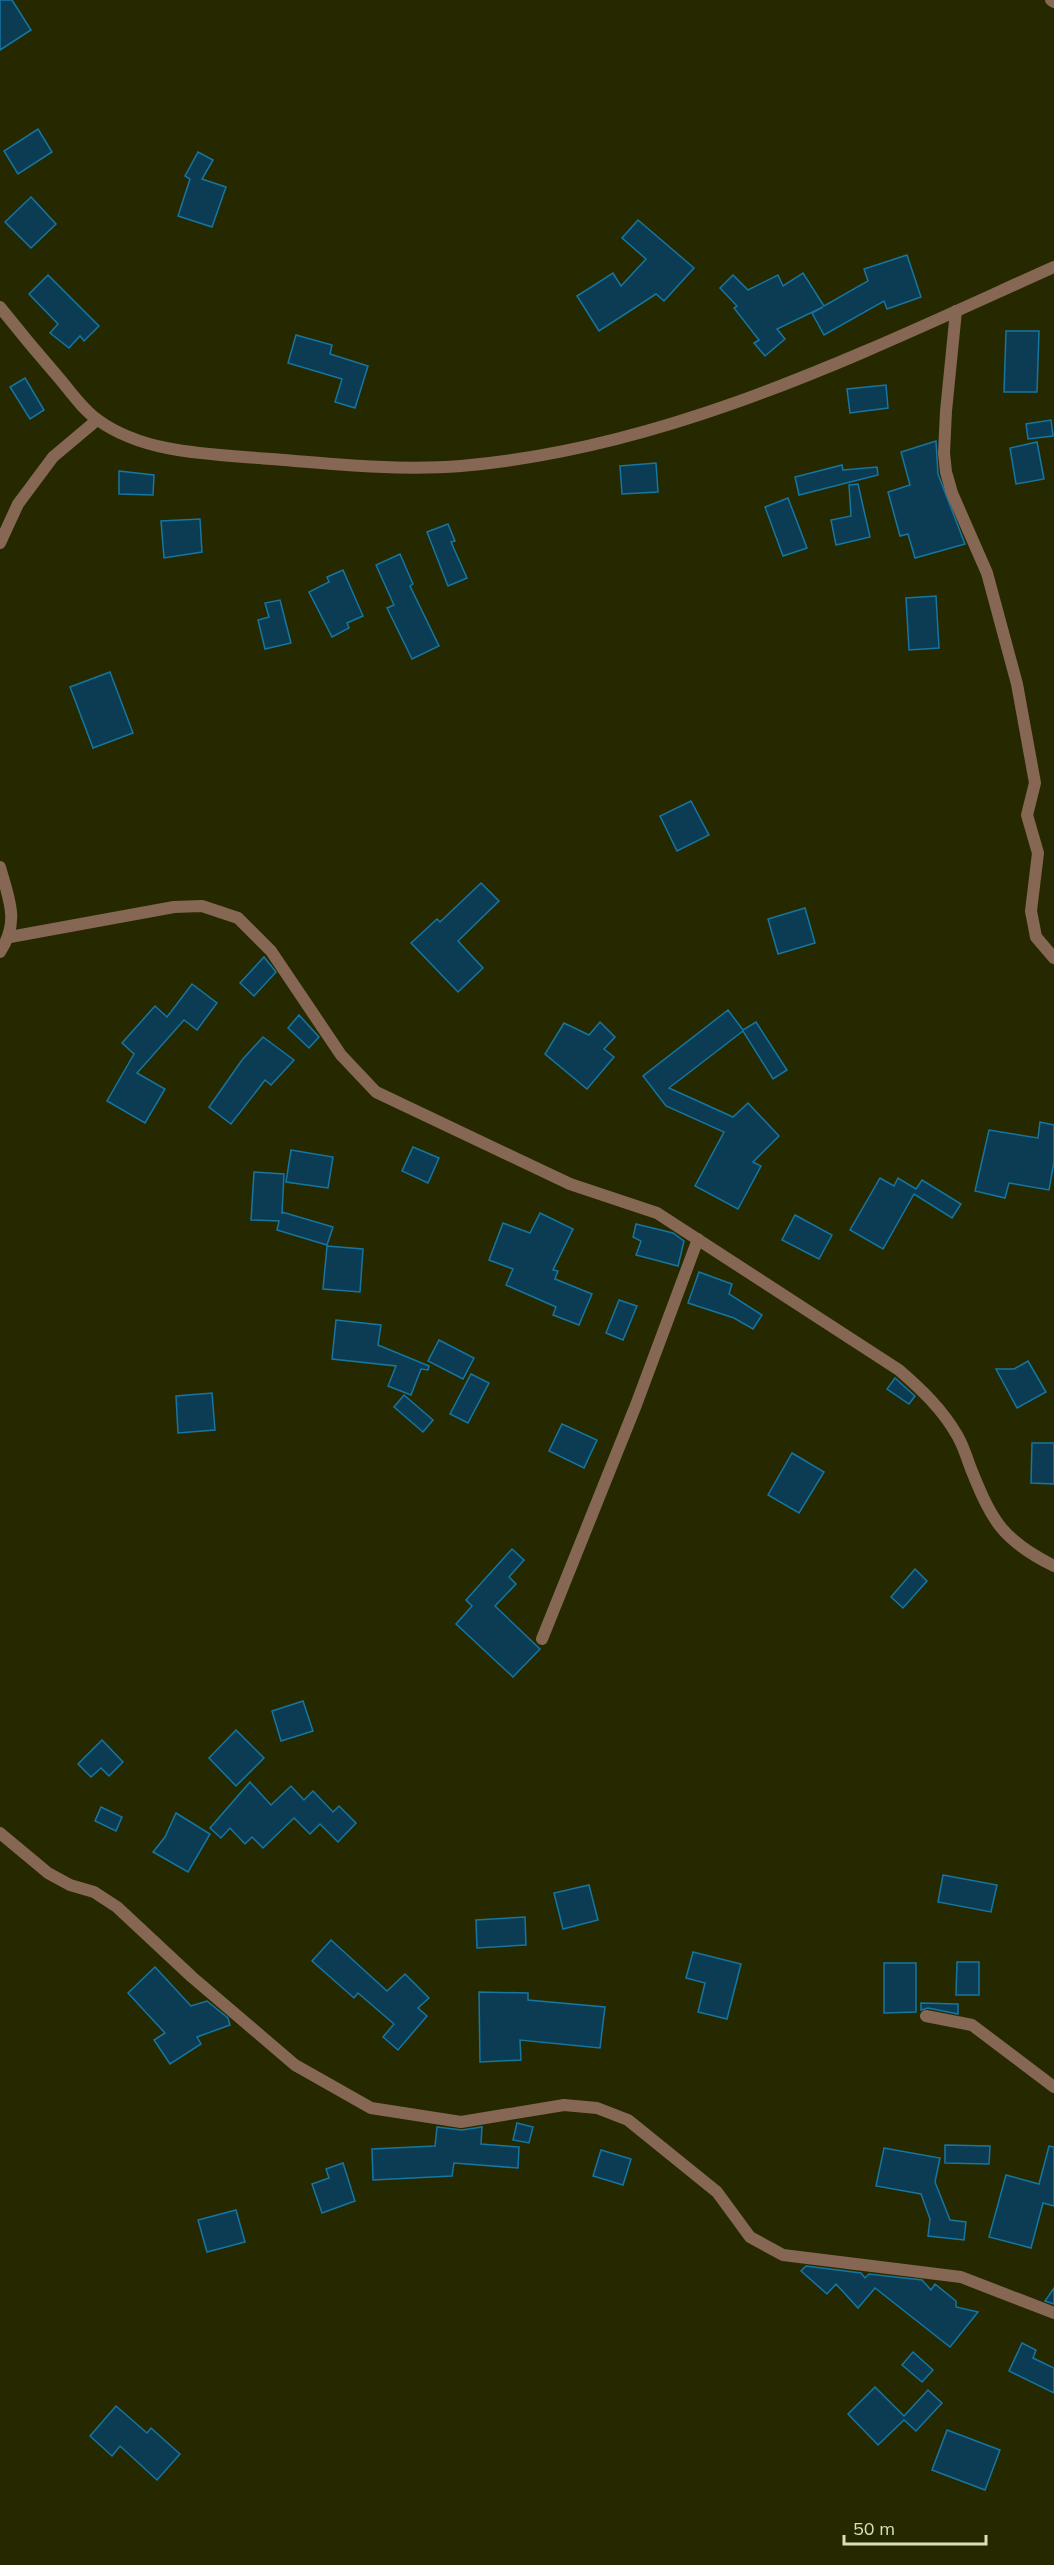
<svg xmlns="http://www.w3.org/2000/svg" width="1054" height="2565" font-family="Mulish,sans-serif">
	<rect width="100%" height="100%" fill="#262900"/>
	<g fill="#0c3c54" stroke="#1576a2" stroke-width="1.5">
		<polygon points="0,0 12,0 31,30 0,50"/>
		<polygon points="38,129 52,152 18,174 4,151"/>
		<polygon points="198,152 213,160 202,179 226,187 212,227 178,216 190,179 185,176"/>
		<polygon points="31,197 56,224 31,248 5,222"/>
		<polygon points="638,220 694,268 664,301 656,294 599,331 577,296 613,273 621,286 646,259 622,238"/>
		<polygon points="907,255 921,297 887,309 884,301 824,335 812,313 823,307 777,329 785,339 765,356 754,343 759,340 734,308 737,306 720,288 733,275 748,290 778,275 783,286 803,273 824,306 868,281 864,269"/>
		<polygon points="48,275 99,326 84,341 80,336 69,348 50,333 58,324 29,294"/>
		<polygon points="1006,331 1039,331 1037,392 1004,392"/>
		<polygon points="296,335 332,345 330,354 368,366 355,408 335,402 342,379 288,363"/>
		<polygon points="25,378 44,410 30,419 10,387"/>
		<polygon points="886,385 888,408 850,413 847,389"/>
		<polygon points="1051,420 1053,436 1028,439 1026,424"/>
		<polygon points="936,441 938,474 965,544 915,558 908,534 900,536 888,492 910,485 901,452"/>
		<polygon points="1037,442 1044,479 1016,484 1010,448"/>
		<polygon points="656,463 658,492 622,494 620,466"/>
		<polygon points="842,465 843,470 877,467 878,475 799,495 795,477"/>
		<polygon points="119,471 154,475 153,495 119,494"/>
		<polygon points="858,484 870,537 836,545 831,520 851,516 849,485"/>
		<polygon points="788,498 807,548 783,556 765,507"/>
		<polygon points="200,519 202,552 164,558 161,521"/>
		<polygon points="448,524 455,541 451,542 467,578 448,586 427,532"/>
		<polygon points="400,554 413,584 410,586 439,646 412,659 387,608 394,605 376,565"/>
		<polygon points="343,570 363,616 347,623 349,628 332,637 309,592 329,582 327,577"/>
		<polygon points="936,596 939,648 909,650 906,598"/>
		<polygon points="280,600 291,643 265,649 258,620 269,617 265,603"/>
		<polygon points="110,672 133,733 93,748 70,687"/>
		<polygon points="691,801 709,835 677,851 660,816"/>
		<polygon points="481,883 499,901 458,941 483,968 458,992 411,943 437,919 440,922"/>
		<polygon points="805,908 815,943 778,954 768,919"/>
		<polygon points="264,957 276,972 254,996 240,983"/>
		<polygon points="192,984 217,1003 197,1030 184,1020 137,1073 165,1089 145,1123 107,1101 134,1054 122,1043 155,1006 167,1017"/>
		<polygon points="728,1010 743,1030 756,1022 787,1070 773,1079 743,1031 669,1088 733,1117 748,1103 779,1136 753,1162 761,1166 738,1209 695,1186 724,1132 666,1106 643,1076"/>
		<polygon points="299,1015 319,1037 309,1048 288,1028"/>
		<polygon points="600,1022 615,1037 604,1049 614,1057 587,1089 545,1054 564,1023 589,1035"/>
		<polygon points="263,1037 294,1060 271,1085 265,1080 231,1124 209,1107 242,1060"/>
		<polygon points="1040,1122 1054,1125 1054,1162 1049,1190 1009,1183 1005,1198 975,1191 989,1130 1038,1138"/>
		<polygon points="413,1147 439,1158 428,1183 402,1171"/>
		<polygon points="291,1150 333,1157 328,1188 286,1182"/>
		<polygon points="254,1172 284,1174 282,1214 282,1212 333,1227 327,1245 277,1230 279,1221 251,1220"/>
		<polygon points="880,1178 894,1186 898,1178 916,1189 922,1180 961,1204 952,1218 914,1194 883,1249 850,1230"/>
		<polygon points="540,1213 573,1229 553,1270 558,1271 555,1279 592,1294 579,1325 553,1315 556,1307 506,1285 513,1269 489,1260 503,1223 530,1233"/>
		<polygon points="795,1215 832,1235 819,1259 782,1240"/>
		<polygon points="636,1224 673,1233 684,1241 678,1266 636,1255 641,1241 633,1237"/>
		<polygon points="327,1246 363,1249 360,1292 323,1289"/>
		<polygon points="699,1272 732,1284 729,1294 762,1315 753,1329 734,1318 688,1303"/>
		<polygon points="619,1300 637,1306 623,1340 606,1333"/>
		<polygon points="336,1320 381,1325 378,1345 429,1366 428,1370 421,1369 411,1395 388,1386 396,1366 332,1359"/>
		<polygon points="439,1340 474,1358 463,1379 428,1361"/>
		<polygon points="1028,1361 1046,1392 1017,1408 996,1369 1014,1369"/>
		<polygon points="471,1374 489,1383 468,1423 450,1414"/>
		<polygon points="895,1378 915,1396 909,1404 887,1389"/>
		<polygon points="212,1393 215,1430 178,1433 176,1396"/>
		<polygon points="404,1395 433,1420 423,1432 394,1407"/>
		<polygon points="562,1424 597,1440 584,1468 549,1451"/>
		<polygon points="1032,1443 1054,1443 1054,1484 1031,1483"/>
		<polygon points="792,1453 824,1472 799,1513 768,1495"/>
		<polygon points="512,1549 524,1560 509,1577 516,1584 495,1606 540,1649 513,1677 456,1624 472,1606 466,1600"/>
		<polygon points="915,1569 927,1581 903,1608 891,1597"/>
		<polygon points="303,1701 313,1731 281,1741 272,1711"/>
		<polygon points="236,1730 264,1758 236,1786 209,1758"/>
		<polygon points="102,1740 123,1762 109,1776 101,1768 91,1777 78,1764"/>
		<polygon points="250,1782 271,1805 291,1786 304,1800 313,1791 333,1812 339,1806 356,1823 338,1842 320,1824 310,1834 294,1818 263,1848 252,1837 245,1844 230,1828 221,1838 210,1828"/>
		<polygon points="101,1807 122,1817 116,1831 95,1821"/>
		<polygon points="176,1813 210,1834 188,1872 153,1852 165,1837"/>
		<polygon points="943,1875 997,1885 991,1912 938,1902"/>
		<polygon points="589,1885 598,1920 563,1929 554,1893"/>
		<polygon points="525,1917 526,1945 477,1948 476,1920"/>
		<polygon points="331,1940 387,1991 405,1974 429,1998 418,2008 427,2016 398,2050 383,2037 394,2024 358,1993 354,1998 312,1961"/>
		<polygon points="693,1952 741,1964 727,2019 698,2012 705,1983 686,1978"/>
		<polygon points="957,1962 979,1962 979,1995 956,1995"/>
		<polygon points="884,1963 916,1963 916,2012 884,2013"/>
		<polygon points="155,1967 191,2006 207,2001 228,2018 230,2025 197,2037 201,2044 170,2064 154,2040 165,2033 128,1993"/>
		<polygon points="479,1992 528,1993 528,2000 605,2007 600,2048 520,2040 521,2060 480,2062"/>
		<polygon points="921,2003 958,2004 958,2014 928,2008 921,2010"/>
		<polygon points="517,2123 533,2127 529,2143 513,2140"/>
		<polygon points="437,2127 462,2130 482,2127 481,2144 519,2147 518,2168 454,2163 452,2176 373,2180 372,2149 435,2146"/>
		<polygon points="945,2145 990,2146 989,2164 945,2163"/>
		<polygon points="1049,2146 1054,2147 1054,2206 1043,2203 1031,2248 989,2237 1006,2175 1039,2184"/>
		<polygon points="884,2148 940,2158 935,2182 950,2220 966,2222 964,2240 928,2236 930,2219 921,2194 876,2186"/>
		<polygon points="601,2150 631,2159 623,2185 593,2176"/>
		<polygon points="343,2163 355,2201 322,2213 312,2184 329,2178 326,2169"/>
		<polygon points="236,2210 245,2242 207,2252 198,2220"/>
		<polygon points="806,2266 861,2273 865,2278 869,2274 922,2280 931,2290 935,2284 956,2301 956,2307 978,2312 950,2347 875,2288 858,2308 836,2284 827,2294 801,2271"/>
		<polygon points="1054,2288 1054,2304 1045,2301"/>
		<polygon points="1022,2343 1036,2350 1033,2358 1054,2368 1054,2393 1009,2371"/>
		<polygon points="913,2352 933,2370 922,2382 902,2365"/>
		<polygon points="875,2387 904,2416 928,2390 942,2403 916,2431 904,2420 878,2445 848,2414"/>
		<polygon points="116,2406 147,2433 151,2428 180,2454 157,2480 120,2446 112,2456 90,2436"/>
		<polygon points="947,2430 1000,2450 985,2490 932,2470"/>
	</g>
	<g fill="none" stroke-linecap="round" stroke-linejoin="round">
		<g stroke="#856753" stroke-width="12">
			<polyline points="1051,0 1054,2"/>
			<path d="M 0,307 C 19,331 39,355 59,378 C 71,392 83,410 98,420 C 146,455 215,454 271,459 C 333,464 398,471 461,466 C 672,448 864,352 1054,267"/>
			<polyline points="956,311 946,411 944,453 946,472 952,493 987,573 1017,684 1035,783 1027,815 1038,853 1031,911 1036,937 1054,958"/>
			<polyline points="0,543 18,504 53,457 97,420"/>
			<path d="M 0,867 C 9,900 20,921 0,952"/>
			<path d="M 10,937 L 174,907 L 202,906 L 238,918 L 271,951 L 341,1055 L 376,1092 L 570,1184 L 657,1213 L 899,1370 C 922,1390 942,1409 957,1435 C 963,1445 967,1458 971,1469 C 992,1521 1002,1540 1054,1566"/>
			<polyline points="542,1639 636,1405 698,1239"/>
			<polyline points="0,1833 48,1873 70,1885 94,1892 117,1907 192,1977 295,2065 371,2108 461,2122 564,2105 597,2108 628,2120 717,2192 750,2237 783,2255 961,2277 1054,2313"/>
			<polyline points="926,2016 972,2025 1054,2087"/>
		</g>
	</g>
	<path d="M844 2535v9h142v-9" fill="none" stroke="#d9dfb7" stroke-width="3"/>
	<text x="853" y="2535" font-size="18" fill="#d9dfb7" stroke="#262900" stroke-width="4.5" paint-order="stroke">50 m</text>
</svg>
